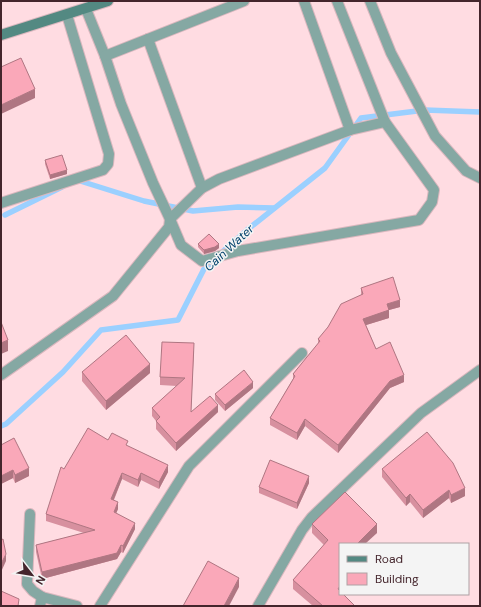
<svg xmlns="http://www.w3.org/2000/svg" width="481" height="607" font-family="'DM Sans',sans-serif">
	<rect width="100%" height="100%" fill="#ffdce2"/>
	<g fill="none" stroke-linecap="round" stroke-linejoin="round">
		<g stroke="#9bd0ff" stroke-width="5.5">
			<polyline points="77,180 144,201 193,211 238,207 274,208"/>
			<polyline points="5,215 62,187"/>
			<polyline points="220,254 247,230 325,168 361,118 425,110 480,112"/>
			<polyline points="1,426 6,424 63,372 101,330 178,320 204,269 214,260"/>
		</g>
		<g stroke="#dab7be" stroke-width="12">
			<g id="lane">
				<polyline points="304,1 350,130"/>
				<polyline points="370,1 391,53 435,136 466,171 480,178"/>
				<polyline points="86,9 105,56 121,104 153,183 170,219 181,245 202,261 238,251 419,220 432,202 434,190 385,122 337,1"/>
				<polyline points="148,39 202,188"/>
				<polyline points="105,56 244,1"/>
				<polyline points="1,375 113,296 169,227 170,219 202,188 219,179 350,130 385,122"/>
			</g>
		</g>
		<g stroke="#dab7be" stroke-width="12">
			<g id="street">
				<polyline points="1,203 103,170 108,164 109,154 67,15"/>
				<polyline points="30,514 27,584 33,591 42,597"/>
				<polyline points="40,606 42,597 77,606"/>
				<polyline points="100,606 189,466 302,353"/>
				<polyline points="258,606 302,530 312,517 421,413 480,370"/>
			</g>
		</g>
		<g stroke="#dab7be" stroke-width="12">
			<polyline id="secondary" points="1,35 108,1"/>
		</g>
		<use href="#lane" stroke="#85a8a3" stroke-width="10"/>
		<use href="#street" stroke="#85a8a3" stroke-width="10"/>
		<use href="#secondary" stroke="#538982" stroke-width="10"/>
	</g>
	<g fill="#d7909f">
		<polygon points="45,160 67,174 50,179 45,164"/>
		<polygon points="198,244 219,248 215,251 204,254 198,247"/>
		<polygon points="361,288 400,307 389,310 389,318 366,325 376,349 404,382 390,388 338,453 305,426 297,440 270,425 270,418 293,379 293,374 318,344 318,339 361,295"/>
		<polygon points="194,351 191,411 218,412 176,451 156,429 156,421 152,416 152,408 177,386 160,385 160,377"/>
		<polygon points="82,372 150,373 106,410 82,381"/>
		<polygon points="253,388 225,411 215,400 215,394"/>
		<polygon points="1,445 29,476 15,483 13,478 1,484"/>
		<polygon points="128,446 168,472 159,489 141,480 138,487 122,479 114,500 118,509 116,513 135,529 123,553 121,552 117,559 42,579 36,552 36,545 84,533 46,521 46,514 64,469"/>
		<polygon points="382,469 465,496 451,503 449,498 423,518 410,502 406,506 382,477"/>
		<polygon points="309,483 297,509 259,493 259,487"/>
		<polygon points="312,524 377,533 340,544 340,594 355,606 313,606 293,589 293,580 324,545 312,533"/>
	</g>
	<g fill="#af7682">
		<polygon points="35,89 35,98 1,114 1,105"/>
		<polygon points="67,170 67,174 50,179 50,175"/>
		<polygon points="219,244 219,248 215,251 204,254 204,250"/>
		<polygon points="400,300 400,307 389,310 389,318 363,326 363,319 387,304"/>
		<polygon points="8,340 8,351 1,354 1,343"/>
		<polygon points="150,364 150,373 106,410 106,401"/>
		<polygon points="404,375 404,382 390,388 338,453 338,445 390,381"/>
		<polygon points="253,382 253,388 225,411 225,405"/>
		<polygon points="218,405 218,412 176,451 176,443"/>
		<polygon points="305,419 305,426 297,440 297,433"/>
		<polygon points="168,465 168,472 159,489 159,482"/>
		<polygon points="29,468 29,476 15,483 15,475"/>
		<polygon points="13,470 13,478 1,484 1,476"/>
		<polygon points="122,473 122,479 111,506 111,499"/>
		<polygon points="141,473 141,480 138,487 138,480"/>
		<polygon points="309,476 309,483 297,509 297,503"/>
		<polygon points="465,488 465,496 451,503 451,495"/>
		<polygon points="449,490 449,498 423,518 423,510"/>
		<polygon points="410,494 410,502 406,506 406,498"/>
		<polygon points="118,502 118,509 114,518 114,512"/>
		<polygon points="135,523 135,529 123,553 123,546"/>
		<polygon points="377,524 377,533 365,544 357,544"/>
		<polygon points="121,545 121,552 117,559 42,579 42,572"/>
		<polygon points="6,554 6,561 1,572 1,564"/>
		<polygon points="239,578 239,587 229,606 224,606"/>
	</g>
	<g fill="#faa8b9" stroke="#af7682">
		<polygon points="21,58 35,89 1,105 1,67"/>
		<polygon points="62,155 67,170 50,175 45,160"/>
		<polygon points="209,234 219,244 215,247 204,250 198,244"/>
		<polygon points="393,277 400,300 387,304 389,310 363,319 376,349 390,342 404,375 390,381 338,445 305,419 297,433 270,418 295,376 293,374 320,341 318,339 328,327 341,304 363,294 361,288"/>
		<polygon points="1,322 8,340 1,343"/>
		<polygon points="126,335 150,364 106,401 82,372"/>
		<polygon points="162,342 194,343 191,412 210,396 218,405 176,443 156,421 160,417 152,408 185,378 160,377"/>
		<polygon points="244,370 253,382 225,405 215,394"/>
		<polygon points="88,428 108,440 112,433 128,441 126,445 168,465 159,482 141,473 138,480 122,473 111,499 118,502 114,512 135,523 123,546 121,545 117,553 42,572 36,545 95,530 46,514 61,467 64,469"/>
		<polygon points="427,432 453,463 465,488 451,495 449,490 423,510 410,494 406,498 382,469"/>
		<polygon points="14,438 29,468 15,475 13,470 1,476 1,445"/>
		<polygon points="270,460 309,476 297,503 259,487"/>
		<polygon points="345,492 377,524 357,544 340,544 340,586 338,589 340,591 340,594 343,594 355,606 323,606 293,580 328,540 312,524"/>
		<polygon points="3,539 6,554 1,564 1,540"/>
		<polygon points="208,561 239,578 224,606 183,606"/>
		<polygon points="1,591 19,599 18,606 1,606"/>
	</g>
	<g text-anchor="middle" stroke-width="3" stroke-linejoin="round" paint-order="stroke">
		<g font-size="12" font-style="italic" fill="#01416b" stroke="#f4f4f4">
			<text transform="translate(229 248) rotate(-43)" y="4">Cain Water</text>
		</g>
	</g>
	<rect width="481" height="607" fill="none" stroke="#44252c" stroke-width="4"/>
	<rect x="339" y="543" width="130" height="52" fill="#f4f4f4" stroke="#aea1a4"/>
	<rect x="347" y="556" width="20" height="6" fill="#538982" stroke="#aea1a4"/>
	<text x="375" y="563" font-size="12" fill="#44252c">Road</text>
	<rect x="347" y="573" width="20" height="12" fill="#faa8b9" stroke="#aea1a4"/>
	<text x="375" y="583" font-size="12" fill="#44252c">Building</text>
	<g transform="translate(32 575) rotate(121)" stroke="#f4f4f4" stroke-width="3" paint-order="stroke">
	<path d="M0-3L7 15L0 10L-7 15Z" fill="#44252c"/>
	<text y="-6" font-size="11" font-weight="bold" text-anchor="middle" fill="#44252c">N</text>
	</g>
</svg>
